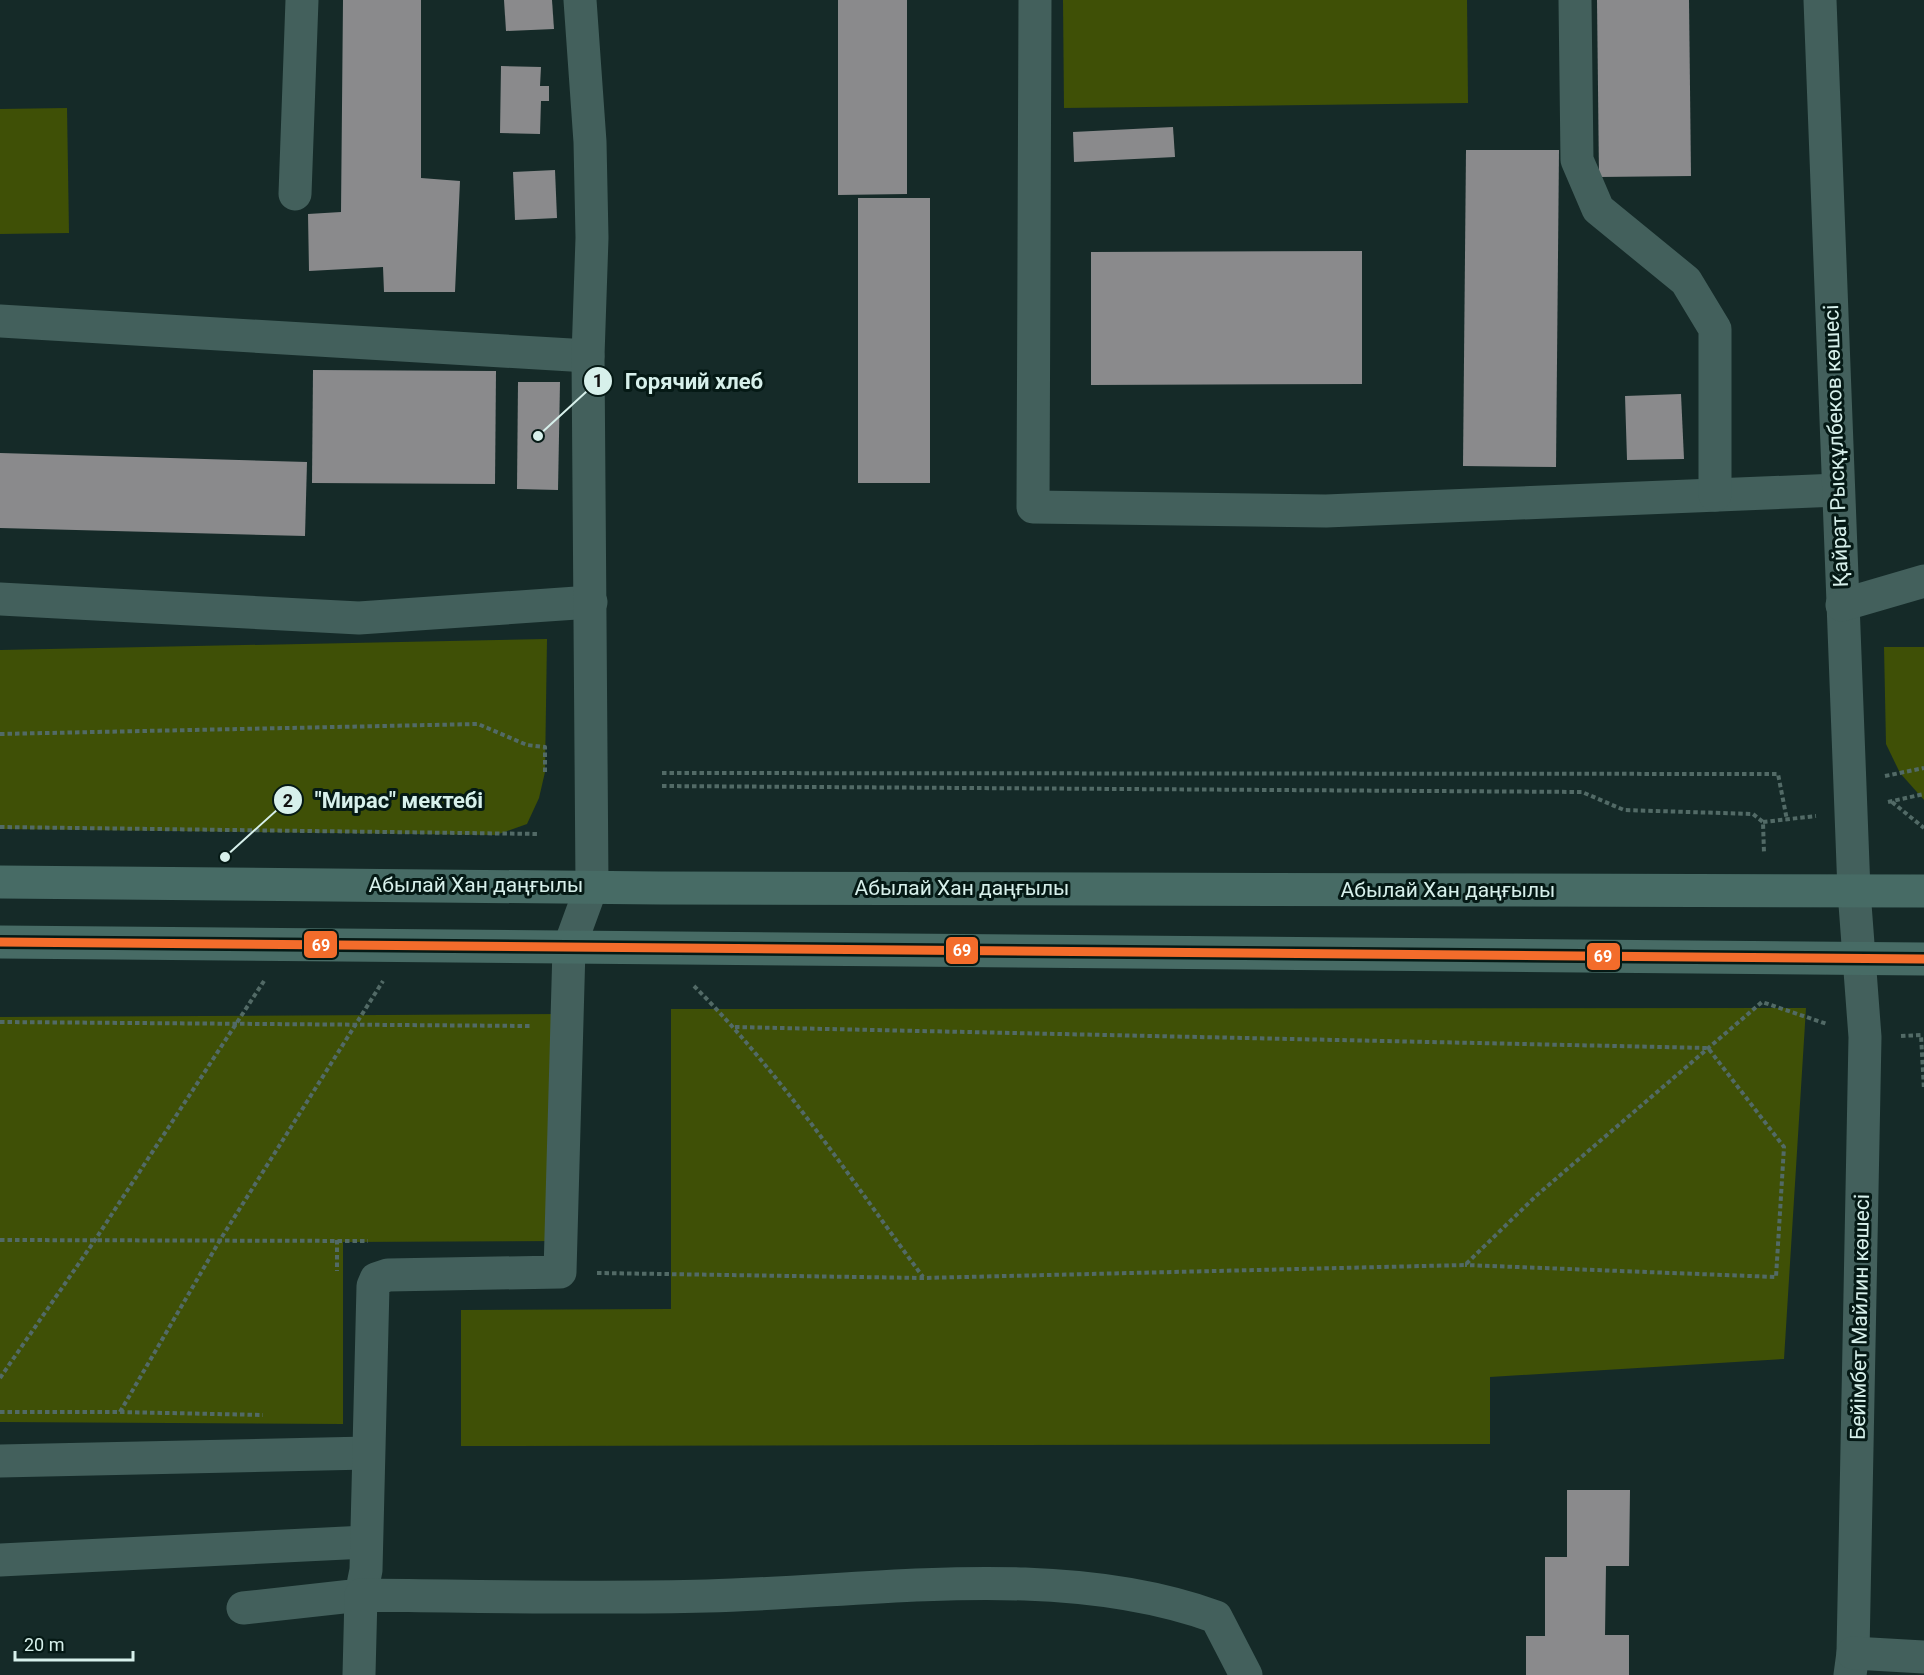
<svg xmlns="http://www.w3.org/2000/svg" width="1924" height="1675" font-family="Roboto,sans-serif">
	<rect width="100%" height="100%" fill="#152a28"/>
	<g fill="#3f5006">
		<polygon points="1063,0 1467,0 1468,103 1064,108"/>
		<polygon points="67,108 69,233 0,234 0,109"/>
		<polygon points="547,639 545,772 539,798 527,824 496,835 0,829 0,650"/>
		<polygon points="1884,647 1924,647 1924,800 1900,773 1886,744"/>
		<polygon points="1806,1008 1784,1359 1490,1377 1490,1444 461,1446 461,1310 671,1309 671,1009"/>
		<polygon points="566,1014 566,1241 343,1242 343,1424 0,1422 0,1017"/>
	</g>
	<g fill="#8a8a8c">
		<polygon points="343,0 421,0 421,178 460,181 455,292 384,292 383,267 309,271 308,214 341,212"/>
		<polygon points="504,0 552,0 554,29 506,31"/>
		<polygon points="838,0 907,0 907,194 838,195"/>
		<polygon points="1597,0 1689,0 1691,176 1599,177"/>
		<polygon points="501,66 541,67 540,86 549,86 549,101 541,101 540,134 500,133"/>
		<polygon points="1173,127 1175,157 1074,162 1073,132"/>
		<polygon points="1466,150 1559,150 1556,467 1463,466"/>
		<polygon points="555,170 557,218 515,220 513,172"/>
		<rect x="858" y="198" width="72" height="285"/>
		<polygon points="1362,251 1362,384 1091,385 1091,252"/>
		<polygon points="313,370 496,371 495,484 312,483"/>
		<polygon points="518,382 560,382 558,490 517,489"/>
		<polygon points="1681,394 1684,459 1627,460 1625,396"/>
		<polygon points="0,453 307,462 305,536 0,528"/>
		<polygon points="1567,1490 1630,1490 1629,1566 1606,1566 1605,1635 1629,1635 1629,1675 1526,1675 1526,1636 1545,1636 1545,1557 1567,1557"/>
	</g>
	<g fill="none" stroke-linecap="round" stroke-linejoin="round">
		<g stroke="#526a66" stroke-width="4" stroke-dasharray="4.5 3" stroke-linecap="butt">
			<polyline points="0,734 478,724 527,745 545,747 545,772"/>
			<polyline points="662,773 1778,774 1787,820"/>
			<polyline points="1885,776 1924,768"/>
			<polyline points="662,786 1582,792 1624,810 1753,814 1763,822 1764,853"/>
			<polyline points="1888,802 1924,794"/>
			<polyline points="1892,802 1924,828"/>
			<polyline points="1763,822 1816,816"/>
			<polyline points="0,827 540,834"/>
			<path d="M 694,986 C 781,1073 850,1178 923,1277"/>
			<polyline points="0,1022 530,1026"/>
			<polyline points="735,1027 1708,1048 1784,1147 1776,1277 1465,1265"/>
			<polyline points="1901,1036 1921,1035 1924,1090"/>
			<polyline points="0,1240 368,1241"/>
			<polyline points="337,1240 337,1271"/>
			<polyline points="597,1273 923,1278 1465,1265 1537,1195 1762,1002 1827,1024"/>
			<polyline points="0,1378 95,1240 264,981"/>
			<polyline points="0,1412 120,1412 220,1240 383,981"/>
			<polyline points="120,1412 263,1415"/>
		</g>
		<g stroke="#43605c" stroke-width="33">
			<polyline points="1035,0 1033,507 1326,511 1838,490"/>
			<polyline points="1575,0 1577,160 1598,209 1686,281 1715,329 1715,495"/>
			<polyline points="1820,0 1854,891 1865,1037 1853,1653 1850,1675"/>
			<polyline points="295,194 302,0"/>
			<polyline points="0,321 588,356"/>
			<polyline points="0,599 359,618 591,602"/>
			<polyline points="1842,605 1924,581"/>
			<polyline points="0,1461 368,1453"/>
			<polyline points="0,1560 366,1542"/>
			<polyline points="243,1608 361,1595 366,1570 373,1286 376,1279 388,1275 560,1272 569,948 592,885 588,356 592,238 590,142 580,0"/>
			<polyline points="1853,1653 1924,1657"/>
			<path d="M 359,1675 L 361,1595 C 476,1596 592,1599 707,1596 C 871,1592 1059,1560 1216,1617 L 1246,1675"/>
		</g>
		<g stroke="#476b65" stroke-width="33">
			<polyline points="0,882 661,888 1924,891"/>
			<polyline points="0,942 1924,959"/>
		</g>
		<g stroke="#051915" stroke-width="14">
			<polyline id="bus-1" points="0,942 1924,959"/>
		</g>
		<use href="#bus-1" stroke="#f36c2b" stroke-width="9"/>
	</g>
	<g text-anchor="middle" stroke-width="6" stroke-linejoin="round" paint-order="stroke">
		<g font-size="21" fill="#d7f0eb" stroke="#051915">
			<text transform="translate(1836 446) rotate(-92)" y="7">Қайрат Рысқұлбеков көшесі</text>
			<text x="476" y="892">Абылай Хан даңғылы</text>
			<text x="962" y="895">Абылай Хан даңғылы</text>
			<text x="1448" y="897">Абылай Хан даңғылы</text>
			<text transform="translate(1860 1317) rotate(-89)" y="7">Бейімбет Майлин көшесі</text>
		</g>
	</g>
	<path fill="none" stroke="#d7f0eb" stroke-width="2" d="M538 436L598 381M225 857L288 800"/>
	<g fill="#d7f0eb" stroke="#051915" stroke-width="2">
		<circle cx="538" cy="436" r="6"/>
		<circle cx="225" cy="857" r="6"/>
		<circle cx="598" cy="381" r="15"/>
		<circle cx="288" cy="800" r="15"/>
	</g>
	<g font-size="18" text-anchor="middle" font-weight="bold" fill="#111">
		<text x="598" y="387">1</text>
		<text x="288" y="807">2</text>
	</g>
	<g font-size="22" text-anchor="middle" font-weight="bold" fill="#d7f0eb" stroke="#051915" stroke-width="6" stroke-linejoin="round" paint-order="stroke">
		<text x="694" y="389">Горячий хлеб</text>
		<text x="399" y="808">"Мирас" мектебі</text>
	</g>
	<g stroke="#051915" stroke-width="2">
		<rect x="303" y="930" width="35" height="29" rx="6" fill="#f36c2b"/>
		<rect x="945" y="936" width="34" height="29" rx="6" fill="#f36c2b"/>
		<rect x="1586" y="942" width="35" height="29" rx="6" fill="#f36c2b"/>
	</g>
	<g font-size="16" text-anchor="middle" font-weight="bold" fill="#fff">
		<text x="321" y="951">69</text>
		<text x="962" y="956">69</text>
		<text x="1603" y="962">69</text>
	</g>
	<path d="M15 1651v9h118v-9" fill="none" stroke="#d7f0eb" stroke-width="3"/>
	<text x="24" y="1651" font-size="18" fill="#d7f0eb" stroke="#051915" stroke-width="4.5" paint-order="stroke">20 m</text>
</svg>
